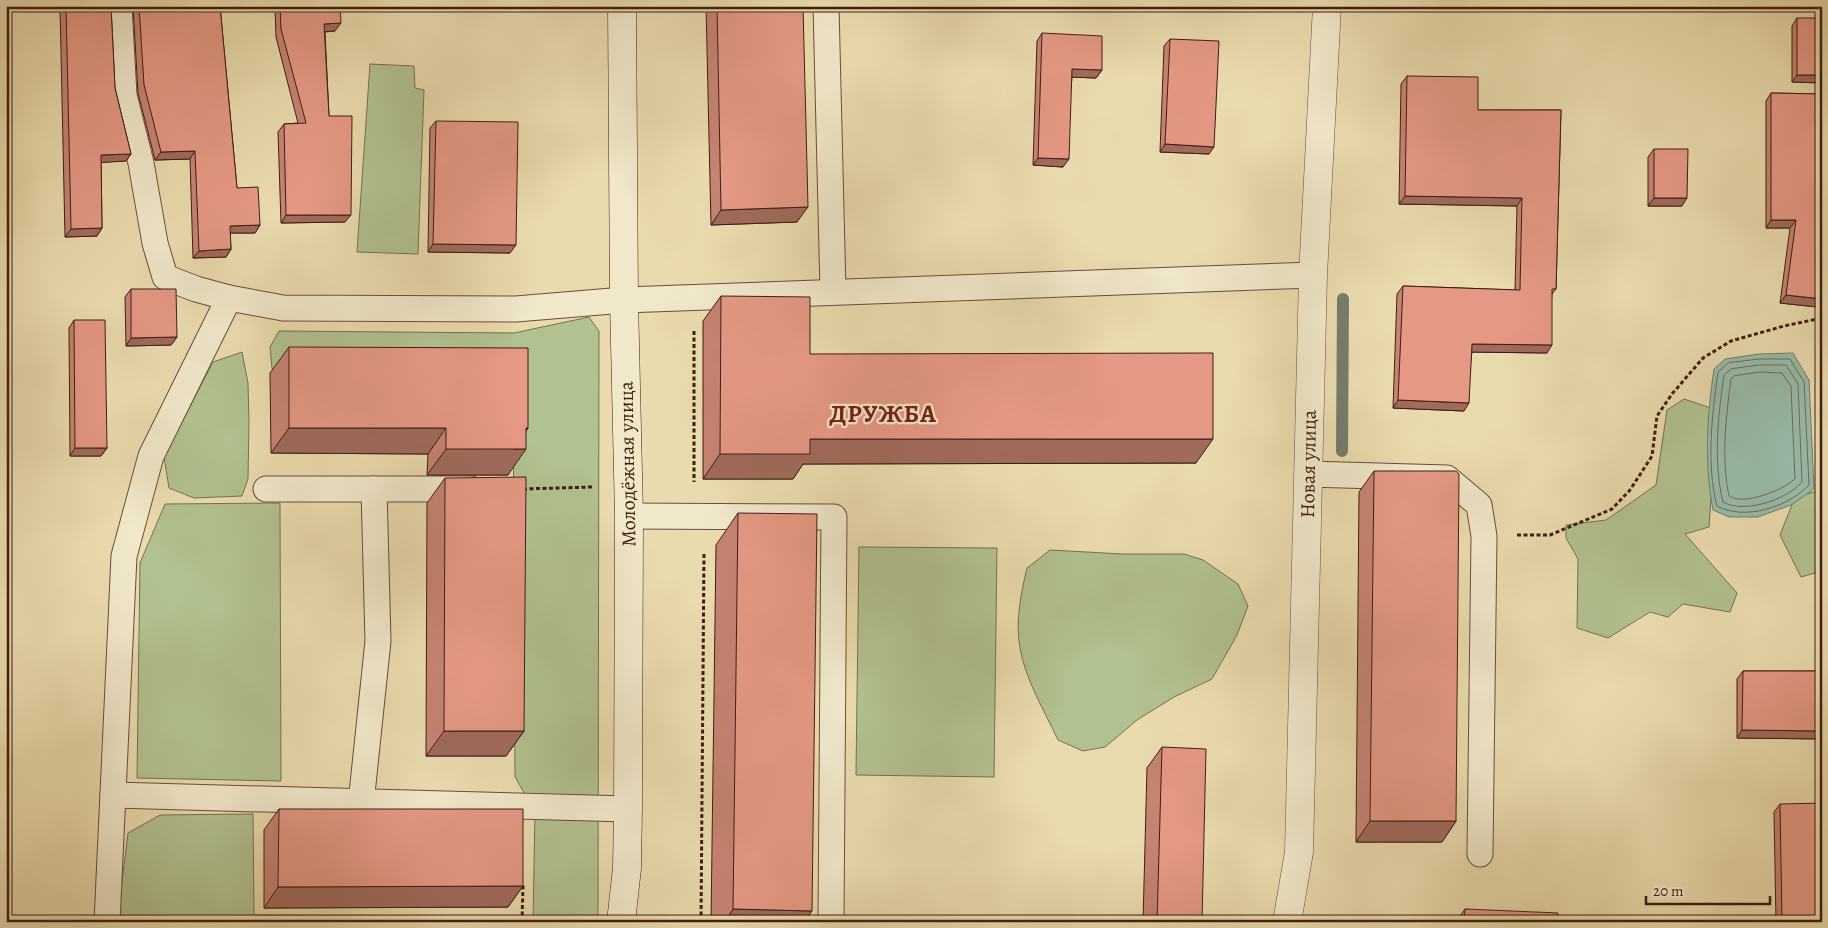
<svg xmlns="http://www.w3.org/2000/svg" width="1828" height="928" font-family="Alegreya,serif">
	<rect width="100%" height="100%" fill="#eadbae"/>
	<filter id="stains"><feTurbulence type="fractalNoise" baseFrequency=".004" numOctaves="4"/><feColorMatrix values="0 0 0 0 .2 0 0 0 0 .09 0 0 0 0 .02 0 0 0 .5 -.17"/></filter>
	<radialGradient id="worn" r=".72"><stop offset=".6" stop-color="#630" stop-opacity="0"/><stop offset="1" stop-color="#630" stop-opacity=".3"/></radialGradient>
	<g fill="#b1c18f" stroke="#787050">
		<polygon points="370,64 414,66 415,88 424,90 418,254 357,252"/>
		<polygon points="589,317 599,331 598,922 533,922 535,812 515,777 513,370 272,369 270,347 279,331 514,333"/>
		<polygon points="242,352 248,383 249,422 248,479 242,496 194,498 169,488 164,457 213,362"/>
		<polygon points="1684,399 1717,410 1709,527 1685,534 1737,593 1730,612 1683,604 1668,617 1650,612 1608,638 1577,628 1578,559 1566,538 1566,525 1606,520 1656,485 1667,410"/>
		<polygon points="1822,490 1822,571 1801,577 1780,535 1795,497"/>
		<polygon points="280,503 281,781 137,778 140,563 165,504"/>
		<polygon points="859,547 997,548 994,777 856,775"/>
		<path d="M 1050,550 L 1123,554 L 1184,554 L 1203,560 L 1238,584 L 1248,606 L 1237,635 L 1212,679 L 1174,697 L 1137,720 L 1105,747 L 1083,751 L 1058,740 C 1045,712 1025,679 1020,648 C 1015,622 1021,593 1027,568 Z"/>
		<polygon points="253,814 254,915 507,917 507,922 120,922 119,907 128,833 160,815"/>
	</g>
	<path fill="#98bba9" stroke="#747d6c" d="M 1793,353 L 1809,380 L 1814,489 L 1791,505 L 1758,517 L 1729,517 L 1713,510 C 1704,463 1707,416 1714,369 L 1725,359 L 1759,354 Z"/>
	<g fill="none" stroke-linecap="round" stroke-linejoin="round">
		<g stroke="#6b6d5c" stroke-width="1">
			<path d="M 1759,359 L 1790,359 L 1804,382 L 1809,485 C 1788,507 1745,521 1717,506 C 1706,463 1712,416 1718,372 L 1728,363 Z"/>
			<path d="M 1760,365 L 1786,365 L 1798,384 L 1802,482 C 1786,500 1744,514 1723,502 C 1713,462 1718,416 1724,375 L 1731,369 Z"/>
			<path d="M 1760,372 L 1782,373 L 1791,386 L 1795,479 C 1783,490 1744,506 1729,496 C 1721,458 1726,417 1731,379 L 1734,376 Z"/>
		</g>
		<polyline stroke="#747d6c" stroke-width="12" points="1342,451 1343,299"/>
		<g stroke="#694e38" stroke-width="27">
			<g id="lane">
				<polyline points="119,6 124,95 141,163 155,243 165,277 196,289 229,298 283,308 516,309 624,300 1313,275"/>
				<polyline points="826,6 833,292"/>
				<polyline points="1308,474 1447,478 1479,505 1484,536 1480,854"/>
				<polyline points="266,489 471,489"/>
				<polyline points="629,516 834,517 831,922"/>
				<polyline points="113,795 628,809"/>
				<polyline points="361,803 378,641 374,489"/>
				<polyline points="107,922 124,556 151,456 229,298"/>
			</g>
		</g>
		<g stroke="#694e38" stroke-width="29">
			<polyline id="street" points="1287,922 1299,852 1313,275 1327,6"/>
		</g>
		<g stroke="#3e1f10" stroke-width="29">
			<polyline id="secondary" points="621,922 627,868 628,809 629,516 624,300 622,6"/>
		</g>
		<g stroke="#3e1f10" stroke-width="3" stroke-dasharray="4 2.5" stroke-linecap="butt">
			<polyline points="694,331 694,482"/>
			<polyline points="523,489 592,487"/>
			<polyline points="1517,535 1550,535 1612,509 1630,490 1652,456 1657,416 1672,394 1703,358 1731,341 1784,326 1822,318"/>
			<polyline points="522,922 523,885"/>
			<polyline points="701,922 704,552"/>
		</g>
		<use href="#lane" stroke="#f1e8ca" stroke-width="25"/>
		<use href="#street" stroke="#f1e8ca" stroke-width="28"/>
		<use href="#secondary" stroke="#f1e8ca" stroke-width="28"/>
	</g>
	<g fill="#c58372" stroke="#3e1f10">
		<polygon points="60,6 111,6 115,88 131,154 126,161 101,162 102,228 97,236 65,237"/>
		<polygon points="133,6 220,6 237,188 260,225 255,233 230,233 231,249 226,257 193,258 190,159 155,160 138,93"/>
		<polygon points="275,6 340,6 335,31 325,32 329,116 345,222 281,223 278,132 284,124 298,123 276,37"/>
		<polygon points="706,6 803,6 797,222 711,225"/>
		<polygon points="1797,18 1822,83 1792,82 1792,26"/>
		<polygon points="1042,33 1102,70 1096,78 1072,77 1063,167 1033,165 1037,41"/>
		<polygon points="1170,39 1209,154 1160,152 1164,46"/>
		<polygon points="1407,76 1478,110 1561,110 1556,289 1552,294 1547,353 1472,352 1464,411 1393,408 1397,294 1403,286 1515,290 1517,206 1399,204 1401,84"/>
		<polygon points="1771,93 1822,94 1822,300 1817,307 1780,303 1790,228 1766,228 1766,101"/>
		<polygon points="436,121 510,253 428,252 430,128"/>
		<polygon points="1654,149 1682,206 1648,206 1648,157"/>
		<polygon points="131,289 177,337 171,345 126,346 125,297"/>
		<polygon points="721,296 810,354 1196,463 803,464 793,479 703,479 703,321"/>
		<polygon points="74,320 107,448 101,456 70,456 69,328"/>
		<polygon points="289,347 528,428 526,431 508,475 427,475 428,454 271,453 270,373"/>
		<polygon points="1374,471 1456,821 1442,842 1356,842 1359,492"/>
		<polygon points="445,478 524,731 506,756 426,756 427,503"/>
		<polygon points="738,513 804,922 711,922 716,545"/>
		<polygon points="1743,671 1822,671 1822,739 1737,738 1737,679"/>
		<polygon points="1162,747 1202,922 1143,922 1147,768"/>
		<polygon points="1780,804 1822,922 1776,922 1774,812"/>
		<polygon points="279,809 523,886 508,907 264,908 264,830"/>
		<polygon points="1465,909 1557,922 1456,922"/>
	</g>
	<g fill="#a06a5c" stroke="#3e1f10">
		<polygon points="1819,6 1818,7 1768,7 1769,6"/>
		<polygon points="341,23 335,31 319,32 324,24"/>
		<polygon points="1072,69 1102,70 1096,78 1067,77"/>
		<polygon points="1797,75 1822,75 1822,83 1792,82"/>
		<polygon points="1165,144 1214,147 1209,154 1160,152"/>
		<polygon points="195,151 190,159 155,160 161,152"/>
		<polygon points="131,154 126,161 95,163 101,155"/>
		<polygon points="1038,158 1069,159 1063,167 1033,165"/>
		<polygon points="1405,196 1522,198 1517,206 1399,204"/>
		<polygon points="1654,198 1687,198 1682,206 1648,206"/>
		<polygon points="808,207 797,222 711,225 721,210"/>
		<polygon points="286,215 351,215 345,222 281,223"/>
		<polygon points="1771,220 1796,220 1790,228 1766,228"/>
		<polygon points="260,225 255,233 225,233 230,226"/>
		<polygon points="102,228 97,236 65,237 71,229"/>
		<polygon points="433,244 516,245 510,253 428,252"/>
		<polygon points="231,249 226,257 193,258 199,251"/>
		<polygon points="1786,295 1822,299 1822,300 1817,307 1780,303"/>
		<polygon points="177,337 171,345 126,346 131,338"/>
		<polygon points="1472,344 1552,345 1547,353 1466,352"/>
		<polygon points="1398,400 1469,403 1464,411 1393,408"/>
		<polygon points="289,428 446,428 428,454 271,453"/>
		<polygon points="526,428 528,428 513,449 526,449 508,475 427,475 446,449"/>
		<polygon points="810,439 1213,439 1196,463 803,464 793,479 703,479 720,454"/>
		<polygon points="75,448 107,448 101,456 70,456"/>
		<polygon points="1742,730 1822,731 1822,739 1737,738"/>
		<polygon points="444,731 524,731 506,756 426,756"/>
		<polygon points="1370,821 1456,821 1442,842 1356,842"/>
		<polygon points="523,886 508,907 264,908 278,887"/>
		<polygon points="733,909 812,911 804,922 725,922"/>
	</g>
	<g fill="#e59884" stroke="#3e1f10">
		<polygon points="66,6 111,6 115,88 131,154 101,155 102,228 71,229"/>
		<polygon points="139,6 220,6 237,188 258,187 260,225 230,226 231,249 199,251 195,151 161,152 144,85"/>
		<polygon points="280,6 340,6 341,23 324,24 329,116 352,116 351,215 286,215 284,124 306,123 281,29"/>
		<polygon points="717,6 803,6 808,207 721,210"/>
		<rect x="1797" y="18" width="25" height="57"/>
		<polygon points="1042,33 1102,36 1102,70 1072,69 1069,159 1038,158"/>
		<polygon points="1170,39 1219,41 1214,147 1165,144"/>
		<polygon points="1407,76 1478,77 1478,110 1561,110 1556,289 1552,289 1552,345 1472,344 1469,403 1398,400 1403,286 1520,290 1522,198 1405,196"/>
		<polygon points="1771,93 1822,94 1822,299 1786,295 1796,220 1771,220"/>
		<polygon points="436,121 518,122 516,245 433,244"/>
		<polygon points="1654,149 1688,149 1687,198 1654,198"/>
		<polygon points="131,289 176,289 177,337 131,338"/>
		<polygon points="721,296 810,297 810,354 1213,353 1213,439 810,439 810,454 720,454"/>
		<polygon points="74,320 105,320 107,448 75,448"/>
		<polygon points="289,347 528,348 528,428 526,428 526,449 446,449 446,428 289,428"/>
		<polygon points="1374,471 1456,471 1459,474 1456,821 1370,821"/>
		<polygon points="526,477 524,731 444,731 445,478"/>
		<polygon points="738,513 817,514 812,911 733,909"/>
		<polygon points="1743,671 1822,671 1822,731 1742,730"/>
		<polygon points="1162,747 1206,749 1202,922 1157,922"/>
		<polygon points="1822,803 1822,922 1782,922 1780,804"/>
		<polygon points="279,809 523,809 523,886 278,887"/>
		<polygon points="1465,909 1558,913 1557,922 1464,922"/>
	</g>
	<g text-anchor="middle" stroke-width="4.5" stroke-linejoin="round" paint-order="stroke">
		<g font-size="20" fill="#3e1f10" stroke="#f1e8ca">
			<text transform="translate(627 464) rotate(-91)" y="7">Молодёжная улица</text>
			<text transform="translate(1308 464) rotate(-89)" y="7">Новая улица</text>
		</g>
		<g font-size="25" font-weight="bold" letter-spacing="1" fill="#7a1f14" stroke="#f1e8ca">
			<text x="883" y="422">ДРУЖБА</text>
		</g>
	</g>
	<rect width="1828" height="928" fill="none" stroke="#eadbae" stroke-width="25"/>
	<rect x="8" y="8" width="1813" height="913" fill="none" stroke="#3e1f10" stroke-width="2.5"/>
	<rect x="12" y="12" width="1803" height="903" fill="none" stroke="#3e1f10"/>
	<path d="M1646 896v8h124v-8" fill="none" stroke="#3e1f10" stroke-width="2.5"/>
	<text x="1653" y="896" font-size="15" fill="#3e1f10" stroke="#f1e8ca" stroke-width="4" paint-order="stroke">20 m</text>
	<rect width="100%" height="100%" filter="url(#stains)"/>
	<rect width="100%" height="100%" fill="url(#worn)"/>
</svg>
